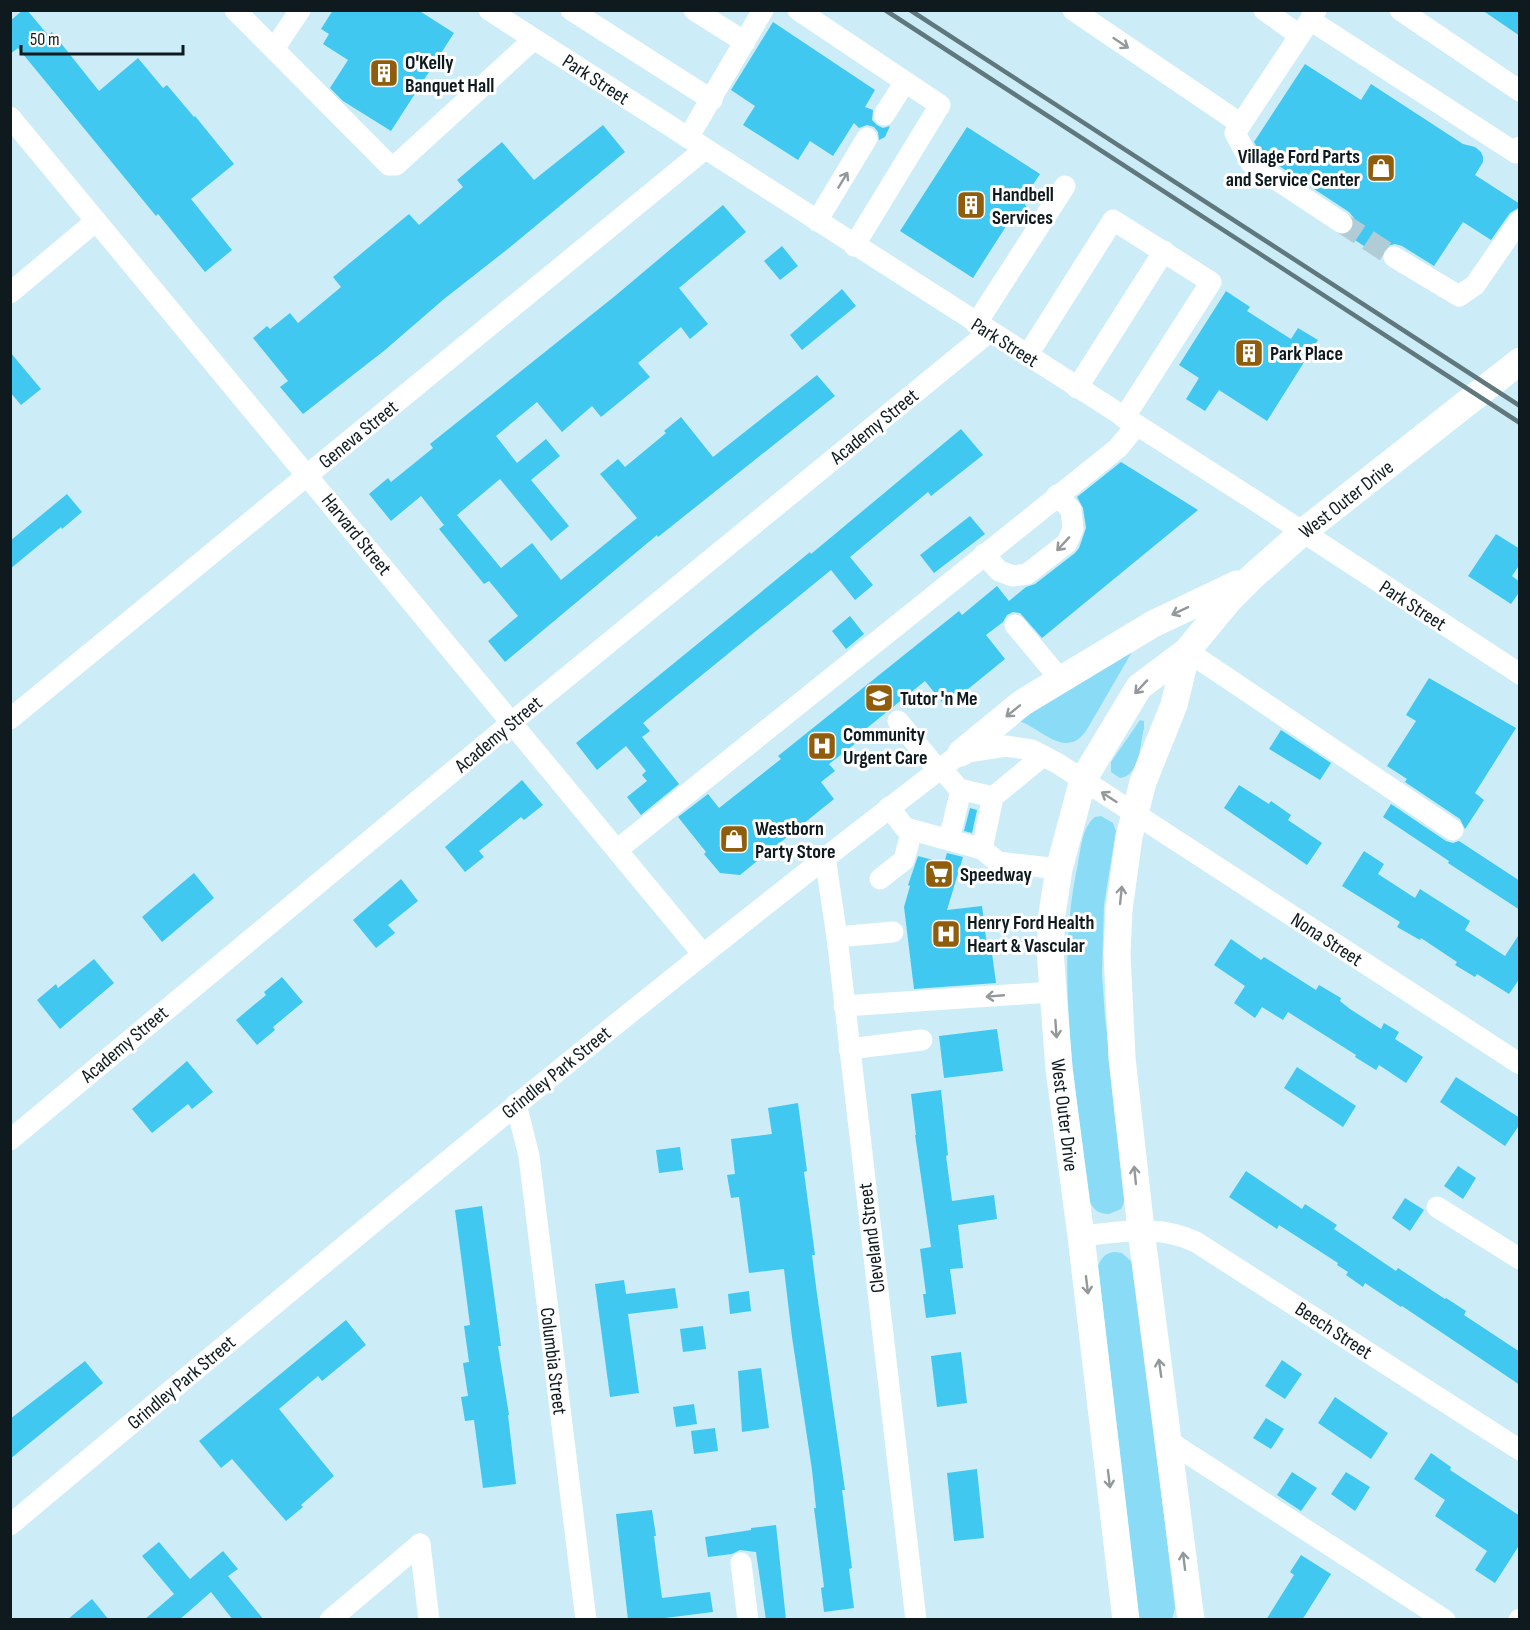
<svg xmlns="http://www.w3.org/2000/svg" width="1530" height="1630" font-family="'Sofia Sans Condensed',sans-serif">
	<rect width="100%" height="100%" fill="#ccedf8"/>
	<g fill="#8adbf6">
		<path d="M 1132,652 L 1086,731 C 1065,760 1041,728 1019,721 L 1018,715 Z"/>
		<path d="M 1140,720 L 1144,721 L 1144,728 C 1140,744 1140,776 1120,778 L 1111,772 L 1111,762 Z"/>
		<path d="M 1101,816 L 1113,823 L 1116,831 L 1104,905 L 1102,974 L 1105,1017 L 1126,1198 L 1121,1209 L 1109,1214 C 1098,1214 1093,1209 1089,1200 C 1076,1088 1054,975 1078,863 C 1081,848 1082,827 1095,817 Z"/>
		<path d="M 1115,1252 L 1122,1253 L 1134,1264 L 1175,1608 L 1172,1619 L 1139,1619 L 1098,1266 C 1102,1257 1105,1253 1115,1252 Z"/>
	</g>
	<g fill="#40c8f0">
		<polygon points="23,10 27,10 48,35 52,32 99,91 138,58 163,88 167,85 194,117 195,116 234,164 191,199 232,250 205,272 158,214 156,216 18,48 10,54 10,21"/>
		<polygon points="333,10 418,10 454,33 391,131 343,101 330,88 348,60 323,44 329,34 321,29"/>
		<polygon points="1482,10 1520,10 1520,36"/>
		<polygon points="773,22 875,90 865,107 873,110 872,120 877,125 883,128 890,126 885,137 879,140 878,132 874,127 867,125 859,128 854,123 833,156 810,141 798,160 743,125 755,106 731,90"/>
		<polygon points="1305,64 1361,100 1371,84 1463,144 1475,147 1481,152 1483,157 1483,162 1475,175 1520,204 1520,207 1510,213 1491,240 1463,222 1434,266 1402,246 1395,244 1387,246 1383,251 1381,257 1347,235 1352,230 1355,224 1354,218 1349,212 1261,154 1254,142"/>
		<polygon points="603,125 625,152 509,248 444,299 385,350 303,414 280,387 288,381 253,338 267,326 270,329 290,313 298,323 341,287 333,277 409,214 419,225 463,187 457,180 502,142 534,180"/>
		<polygon points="967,127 1040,174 1023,200 1028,210 1022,220 1010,220 973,278 900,231"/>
		<polygon points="723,205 746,232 679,288 708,324 690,339 681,327 638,363 650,377 601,417 592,406 562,432 537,402 496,436 517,463 546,439 560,456 531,480 569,526 551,541 500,479 457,515 501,568 532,543 561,580 637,518 600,474 618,459 625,467 666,433 664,431 681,417 713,457 817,375 835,396 658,537 657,535 505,662 488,641 518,616 489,581 484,584 439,529 444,525 421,496 391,521 369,494 388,478 391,482 433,448 430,444 615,296"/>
		<polygon points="782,246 798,266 780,280 764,261"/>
		<polygon points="842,289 856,306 802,350 790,335"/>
		<polygon points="1226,291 1250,307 1247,311 1291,339 1298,328 1318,340 1267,421 1219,390 1205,411 1186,399 1199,378 1179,365"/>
		<polygon points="10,352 41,389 21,405 10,392"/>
		<polygon points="961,429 983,455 931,496 928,492 850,557 873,585 855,600 831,570 643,723 650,731 642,737 679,784 641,815 627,797 647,781 642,775 646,771 626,746 597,770 576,743 749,602 810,552 811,554"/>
		<polygon points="1121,462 1198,510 1042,638 1020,613 1013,612 1007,615 1003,622 986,635 1005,659 946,707 925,681 862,732 865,736 829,764 835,771 821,782 834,799 740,875 720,873 704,854 706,852 678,817 708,794 719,808 781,759 778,756 959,611 962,615 997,586 1009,601 1026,587 1035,584 1075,553 1079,548 1086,528 1083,508 1077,497"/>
		<polygon points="67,494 82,512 62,529 61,527 10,569 10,541"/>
		<polygon points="970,516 985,534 934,573 920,555"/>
		<polygon points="1496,534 1520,549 1520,564 1512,576 1520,582 1520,591 1511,604 1468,576"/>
		<polygon points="850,616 864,634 846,649 832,631"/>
		<polygon points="1429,678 1516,728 1475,793 1484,800 1465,829 1460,819 1405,782 1407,779 1387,766 1416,721 1406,715"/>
		<polygon points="1281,730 1331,763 1320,780 1269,749"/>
		<polygon points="522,780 543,805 524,820 521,817 479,851 484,857 465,872 445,847"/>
		<polygon points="1239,785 1269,804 1271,801 1291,815 1288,820 1322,843 1307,865 1224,808"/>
		<polygon points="1391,804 1446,841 1453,843 1459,841 1520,881 1520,910 1448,863 1449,861 1383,817"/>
		<polygon points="970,808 977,810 972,833 964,831"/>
		<polygon points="1364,851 1384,864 1378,874 1415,898 1420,889 1442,903 1470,921 1465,930 1505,956 1520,933 1520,978 1509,994 1477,974 1475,977 1455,965 1457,962 1421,938 1420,940 1397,927 1400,922 1342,886"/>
		<polygon points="947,853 963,857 947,910 982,906 988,954 992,953 996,983 914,989 904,907 910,886 908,885 918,856 944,863"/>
		<polygon points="194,873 214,898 162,942 142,917"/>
		<polygon points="401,879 418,901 388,925 395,933 376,948 353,920"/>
		<polygon points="1231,939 1261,960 1264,957 1316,990 1319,985 1341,998 1340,1001 1350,1009 1381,1029 1384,1023 1399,1032 1395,1039 1423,1057 1406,1083 1379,1065 1376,1070 1355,1057 1356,1055 1288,1012 1283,1020 1262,1007 1255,1018 1234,1003 1245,986 1214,965"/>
		<polygon points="94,959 114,983 60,1029 37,1000 56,984 58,988"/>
		<polygon points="282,977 303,1002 273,1027 275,1030 257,1045 236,1020 266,995 264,992"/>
		<polygon points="997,1029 1003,1071 944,1078 939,1036"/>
		<polygon points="187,1061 213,1092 192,1109 188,1104 152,1133 132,1109"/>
		<polygon points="1297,1067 1356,1106 1343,1127 1284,1088"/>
		<polygon points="1456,1077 1520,1118 1520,1124 1505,1146 1440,1102"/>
		<polygon points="941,1090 948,1155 946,1156 952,1201 994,1195 997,1219 958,1225 963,1268 950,1269 956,1314 926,1318 923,1294 926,1294 920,1249 931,1247 915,1135 916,1135 911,1094"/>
		<polygon points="798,1103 807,1171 804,1172 815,1255 812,1255 817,1294 845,1490 842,1490 852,1568 849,1569 854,1608 824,1612 821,1588 824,1587 814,1508 816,1508 812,1470 792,1337 784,1269 749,1273 739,1197 731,1198 727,1175 735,1174 731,1139 772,1134 768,1108"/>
		<polygon points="680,1147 683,1170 659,1173 656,1150"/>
		<polygon points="1458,1166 1476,1178 1463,1199 1444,1186"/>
		<polygon points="1246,1171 1302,1209 1305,1204 1337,1225 1334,1229 1396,1271 1398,1268 1445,1299 1446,1298 1466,1311 1464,1315 1520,1352 1520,1385 1402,1306 1401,1307 1365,1283 1363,1287 1346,1275 1348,1272 1337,1265 1338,1263 1279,1225 1277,1229 1229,1197"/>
		<polygon points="1405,1198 1424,1210 1410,1231 1392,1218"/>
		<polygon points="482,1206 501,1346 498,1346 509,1415 508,1415 516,1484 483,1488 474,1420 465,1421 461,1397 468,1396 463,1363 469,1362 464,1326 470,1325 455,1210"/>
		<polygon points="624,1280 626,1294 675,1288 678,1308 628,1314 639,1393 610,1397 595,1284"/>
		<polygon points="749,1291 751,1311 730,1314 728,1294"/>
		<polygon points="346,1320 366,1345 322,1381 318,1376 279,1409 334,1476 301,1505 303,1507 286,1521 232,1459 221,1468 199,1441"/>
		<polygon points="703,1326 706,1349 683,1352 680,1329"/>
		<polygon points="961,1352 967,1403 937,1407 931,1356"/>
		<polygon points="1282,1360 1302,1374 1285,1399 1265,1386"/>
		<polygon points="85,1361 103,1383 10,1459 10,1419"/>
		<polygon points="761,1368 769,1428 742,1432 738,1371"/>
		<polygon points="1335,1397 1388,1433 1371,1459 1318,1423"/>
		<polygon points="694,1404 697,1424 676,1427 673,1407"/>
		<polygon points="1266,1418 1284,1429 1271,1449 1253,1438"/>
		<polygon points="715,1428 718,1451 694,1454 691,1431"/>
		<polygon points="1431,1453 1451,1467 1450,1470 1520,1516 1520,1544 1495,1583 1475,1570 1487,1551 1435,1516 1445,1500 1414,1479"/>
		<polygon points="977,1469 984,1538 954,1541 947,1473"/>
		<polygon points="1292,1472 1317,1488 1301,1511 1277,1495"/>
		<polygon points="1346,1472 1370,1487 1355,1511 1331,1494"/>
		<polygon points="652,1510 656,1536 654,1536 662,1598 710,1592 713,1612 665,1618 665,1620 628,1620 616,1514"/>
		<polygon points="776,1525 786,1620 766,1620 756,1552 740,1550 732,1554 708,1557 705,1537 751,1530 751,1528"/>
		<polygon points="159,1542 190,1579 223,1551 238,1569 228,1576 264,1620 233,1620 211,1592 179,1620 144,1620 174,1594 142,1556"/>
		<polygon points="1301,1555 1331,1574 1302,1620 1266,1620 1294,1575 1290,1572"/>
		<polygon points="92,1599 109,1620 67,1620"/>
	</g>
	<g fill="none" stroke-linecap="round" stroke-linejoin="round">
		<polyline stroke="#b0cdd7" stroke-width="21" stroke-dasharray="21 10" stroke-linecap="butt" points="1342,223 1394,257"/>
		<g stroke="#fff" stroke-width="21">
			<polyline points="235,10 389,165 396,165 534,39"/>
			<polyline points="489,10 1254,500 1520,674"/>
			<polyline points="571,10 712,100"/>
			<polyline points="694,10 745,42"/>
			<polyline points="798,10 940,105 854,246"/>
			<polyline points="1073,10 1241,124"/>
			<polyline points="1264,10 1299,35"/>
			<polyline points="1316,10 1310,20 1516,153 1520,147"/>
			<polyline points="1400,10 1520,91"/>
			<polyline points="1310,20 1235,133 1251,163 1342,223"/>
			<polyline points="274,49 300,10"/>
			<polyline points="884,115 905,82"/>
			<polyline points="10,117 702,953"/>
			<polyline points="688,138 763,10"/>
			<polyline points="817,221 867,138"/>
			<polyline points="1394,257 1459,296 1475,285 1520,220"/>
			<polyline points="10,293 96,221"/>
			<polyline points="976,324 1065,186"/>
			<polyline points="1027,356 1113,220 1211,282 1124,418"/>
			<polyline points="1077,388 1164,251"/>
			<polyline points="984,554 999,571 1013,576 1027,574 1067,543 1073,529 1071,510 1057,495"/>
			<polyline points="1015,625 1061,680"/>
			<polyline points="1187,651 1453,830"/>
			<polyline points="10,719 705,149"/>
			<polyline points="898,721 938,770"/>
			<polyline points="941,768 959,789 993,797"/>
			<polyline points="889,807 905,828 982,849 998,862 1059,869"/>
			<polyline points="949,840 961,790"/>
			<polyline points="982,849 993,797 1043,756"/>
			<polyline points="617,850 1118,448 1136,426"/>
			<polyline points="825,857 837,937 916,1620"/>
			<polyline points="880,879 904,860 912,830"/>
			<polyline points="837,937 893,932"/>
			<polyline points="844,1006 1053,992"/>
			<polyline points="849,1049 922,1040"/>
			<polyline points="516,1104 529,1156 586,1620"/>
			<polyline points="10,1140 529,708 989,332"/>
			<polyline points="1437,1207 1520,1259"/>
			<path d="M 1081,1236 C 1121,1232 1158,1224 1196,1242 L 1520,1450"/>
			<polyline points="1170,1442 1445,1620"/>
			<path d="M 10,1525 C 323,1263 636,1001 961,753 L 1006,746 L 1032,750 L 1057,763 L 1520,1064"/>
			<polyline points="420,1544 429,1620"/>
			<polyline points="741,1563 748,1620"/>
			<polyline points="330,1620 420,1544"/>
			<polyline points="1519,1620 1520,1619"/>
		</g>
		<g stroke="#fff" stroke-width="27">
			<polyline points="1187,651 1174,705 1143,782 1129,837 1119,910 1117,953 1122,1058 1141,1230 1191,1620"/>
			<polyline points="961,753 1022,703 1153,624 1237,584"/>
			<polyline points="1126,1620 1081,1236 1059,1069 1050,951 1052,914 1059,869 1083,780 1139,687 1187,651 1229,600 1252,577 1303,532 1520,361"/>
		</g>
		<g stroke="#61777e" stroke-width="4.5">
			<polyline points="885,10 1520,423"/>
			<polyline points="910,10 1520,406"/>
		</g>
	</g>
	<defs><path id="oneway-shaft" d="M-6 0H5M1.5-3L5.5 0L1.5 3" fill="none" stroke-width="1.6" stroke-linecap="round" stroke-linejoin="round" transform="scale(1.5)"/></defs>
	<g stroke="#93989a">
		<use href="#oneway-shaft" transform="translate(1121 43) rotate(34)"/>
		<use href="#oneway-shaft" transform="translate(843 180) rotate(-59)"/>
		<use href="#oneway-shaft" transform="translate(1063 544) rotate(133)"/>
		<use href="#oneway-shaft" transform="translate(1180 611) rotate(155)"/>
		<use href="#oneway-shaft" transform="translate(1141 687) rotate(133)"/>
		<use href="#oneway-shaft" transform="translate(1013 711) rotate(141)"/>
		<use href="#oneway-shaft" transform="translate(1109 797) rotate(-147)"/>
		<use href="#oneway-shaft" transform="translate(1121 895) rotate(-84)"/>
		<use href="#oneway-shaft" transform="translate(995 996) rotate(175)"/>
		<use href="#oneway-shaft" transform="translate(1056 1029) rotate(86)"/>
		<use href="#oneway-shaft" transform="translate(1135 1175) rotate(-96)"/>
		<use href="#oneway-shaft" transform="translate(1087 1285) rotate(83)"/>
		<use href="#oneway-shaft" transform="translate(1160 1368) rotate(-98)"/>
		<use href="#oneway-shaft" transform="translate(1109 1479) rotate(83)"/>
		<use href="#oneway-shaft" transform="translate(1184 1561) rotate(-97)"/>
	</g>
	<defs>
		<g id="building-square" transform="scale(1.5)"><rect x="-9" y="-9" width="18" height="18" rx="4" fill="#8f5d0b" stroke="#fff"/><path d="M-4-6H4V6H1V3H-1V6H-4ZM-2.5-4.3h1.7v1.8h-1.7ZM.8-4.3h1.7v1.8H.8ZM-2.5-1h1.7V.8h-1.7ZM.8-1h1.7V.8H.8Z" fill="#fff"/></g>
		<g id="shop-square" transform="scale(1.5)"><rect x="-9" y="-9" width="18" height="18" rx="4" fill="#8f5d0b" stroke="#fff"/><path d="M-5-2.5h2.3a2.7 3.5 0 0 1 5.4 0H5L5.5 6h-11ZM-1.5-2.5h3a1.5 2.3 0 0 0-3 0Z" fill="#fff"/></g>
		<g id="school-square" transform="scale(1.5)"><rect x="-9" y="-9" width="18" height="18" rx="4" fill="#8f5d0b" stroke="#fff"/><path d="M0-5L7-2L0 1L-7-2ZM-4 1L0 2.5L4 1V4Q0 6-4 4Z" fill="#fff"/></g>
		<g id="hospital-square" transform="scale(1.5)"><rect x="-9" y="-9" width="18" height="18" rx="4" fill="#8f5d0b" stroke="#fff"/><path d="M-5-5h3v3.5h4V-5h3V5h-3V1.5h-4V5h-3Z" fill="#fff"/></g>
		<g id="supermarket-square" transform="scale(1.5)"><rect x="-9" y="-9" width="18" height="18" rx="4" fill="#8f5d0b" stroke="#fff"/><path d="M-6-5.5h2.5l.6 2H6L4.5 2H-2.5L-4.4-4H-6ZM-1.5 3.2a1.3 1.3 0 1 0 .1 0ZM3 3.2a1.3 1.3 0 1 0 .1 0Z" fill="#fff"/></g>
	</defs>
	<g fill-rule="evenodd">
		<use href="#building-square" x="384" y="73"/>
		<use href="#shop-square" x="1381" y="168"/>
		<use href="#building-square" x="971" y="205"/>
		<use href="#building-square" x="1249" y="353"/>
		<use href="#school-square" x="879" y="698"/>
		<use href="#hospital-square" x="822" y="746"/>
		<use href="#shop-square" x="734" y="839"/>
		<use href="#supermarket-square" x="939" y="874"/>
		<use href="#hospital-square" x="946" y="934"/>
	</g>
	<g text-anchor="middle" stroke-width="6" stroke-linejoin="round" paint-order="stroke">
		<g font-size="20" font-weight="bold" fill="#0e1a1e" stroke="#fff" text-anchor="start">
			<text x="405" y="69">O'Kelly<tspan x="405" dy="23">Banquet Hall</tspan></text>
			<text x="1360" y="163" text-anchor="end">Village Ford Parts<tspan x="1360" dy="23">and Service Center</tspan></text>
			<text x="992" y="201">Handbell<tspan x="992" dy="23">Services</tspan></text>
			<text x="1270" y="360">Park Place</text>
			<text x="900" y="705">Tutor 'n Me</text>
			<text x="843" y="741">Community<tspan x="843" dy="23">Urgent Care</tspan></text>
			<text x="755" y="835">Westborn<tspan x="755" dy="23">Party Store</tspan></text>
			<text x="960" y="881">Speedway</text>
			<text x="967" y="929">Henry Ford Health<tspan x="967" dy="23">Heart &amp; Vascular</tspan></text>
		</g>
		<g font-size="20" fill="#0e1a1e" stroke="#fff">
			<text transform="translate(596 79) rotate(33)" y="7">Park Street</text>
			<text transform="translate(1005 342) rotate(32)" y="7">Park Street</text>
			<text transform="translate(874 426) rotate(-39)" y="7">Academy Street</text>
			<text transform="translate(358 434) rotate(-39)" y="7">Geneva Street</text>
			<text transform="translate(1346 499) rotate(-38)" y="7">West Outer Drive</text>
			<text transform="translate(357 534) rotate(51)" y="7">Harvard Street</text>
			<text transform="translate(1413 605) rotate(33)" y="7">Park Street</text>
			<text transform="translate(498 734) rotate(-40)" y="7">Academy Street</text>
			<text transform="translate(1327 939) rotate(33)" y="7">Nona Street</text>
			<text transform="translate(124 1044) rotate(-40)" y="7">Academy Street</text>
			<text transform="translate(556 1072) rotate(-39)" y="7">Grindley Park Street</text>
			<text transform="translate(1065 1115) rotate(83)" y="7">West Outer Drive</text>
			<text transform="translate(871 1238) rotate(-97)" y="7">Cleveland Street</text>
			<text transform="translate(1334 1330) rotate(33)" y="7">Beech Street</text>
			<text transform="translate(554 1361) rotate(83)" y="7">Columbia Street</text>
			<text transform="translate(181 1382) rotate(-40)" y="7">Grindley Park Street</text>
		</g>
	</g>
	<rect width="1530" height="1630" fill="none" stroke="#0e1a1e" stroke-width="24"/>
	<path d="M21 45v9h162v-9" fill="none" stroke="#0e1a1e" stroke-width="3"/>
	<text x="30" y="45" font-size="18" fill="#0e1a1e" stroke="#ffffff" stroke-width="4.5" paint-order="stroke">50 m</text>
</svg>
